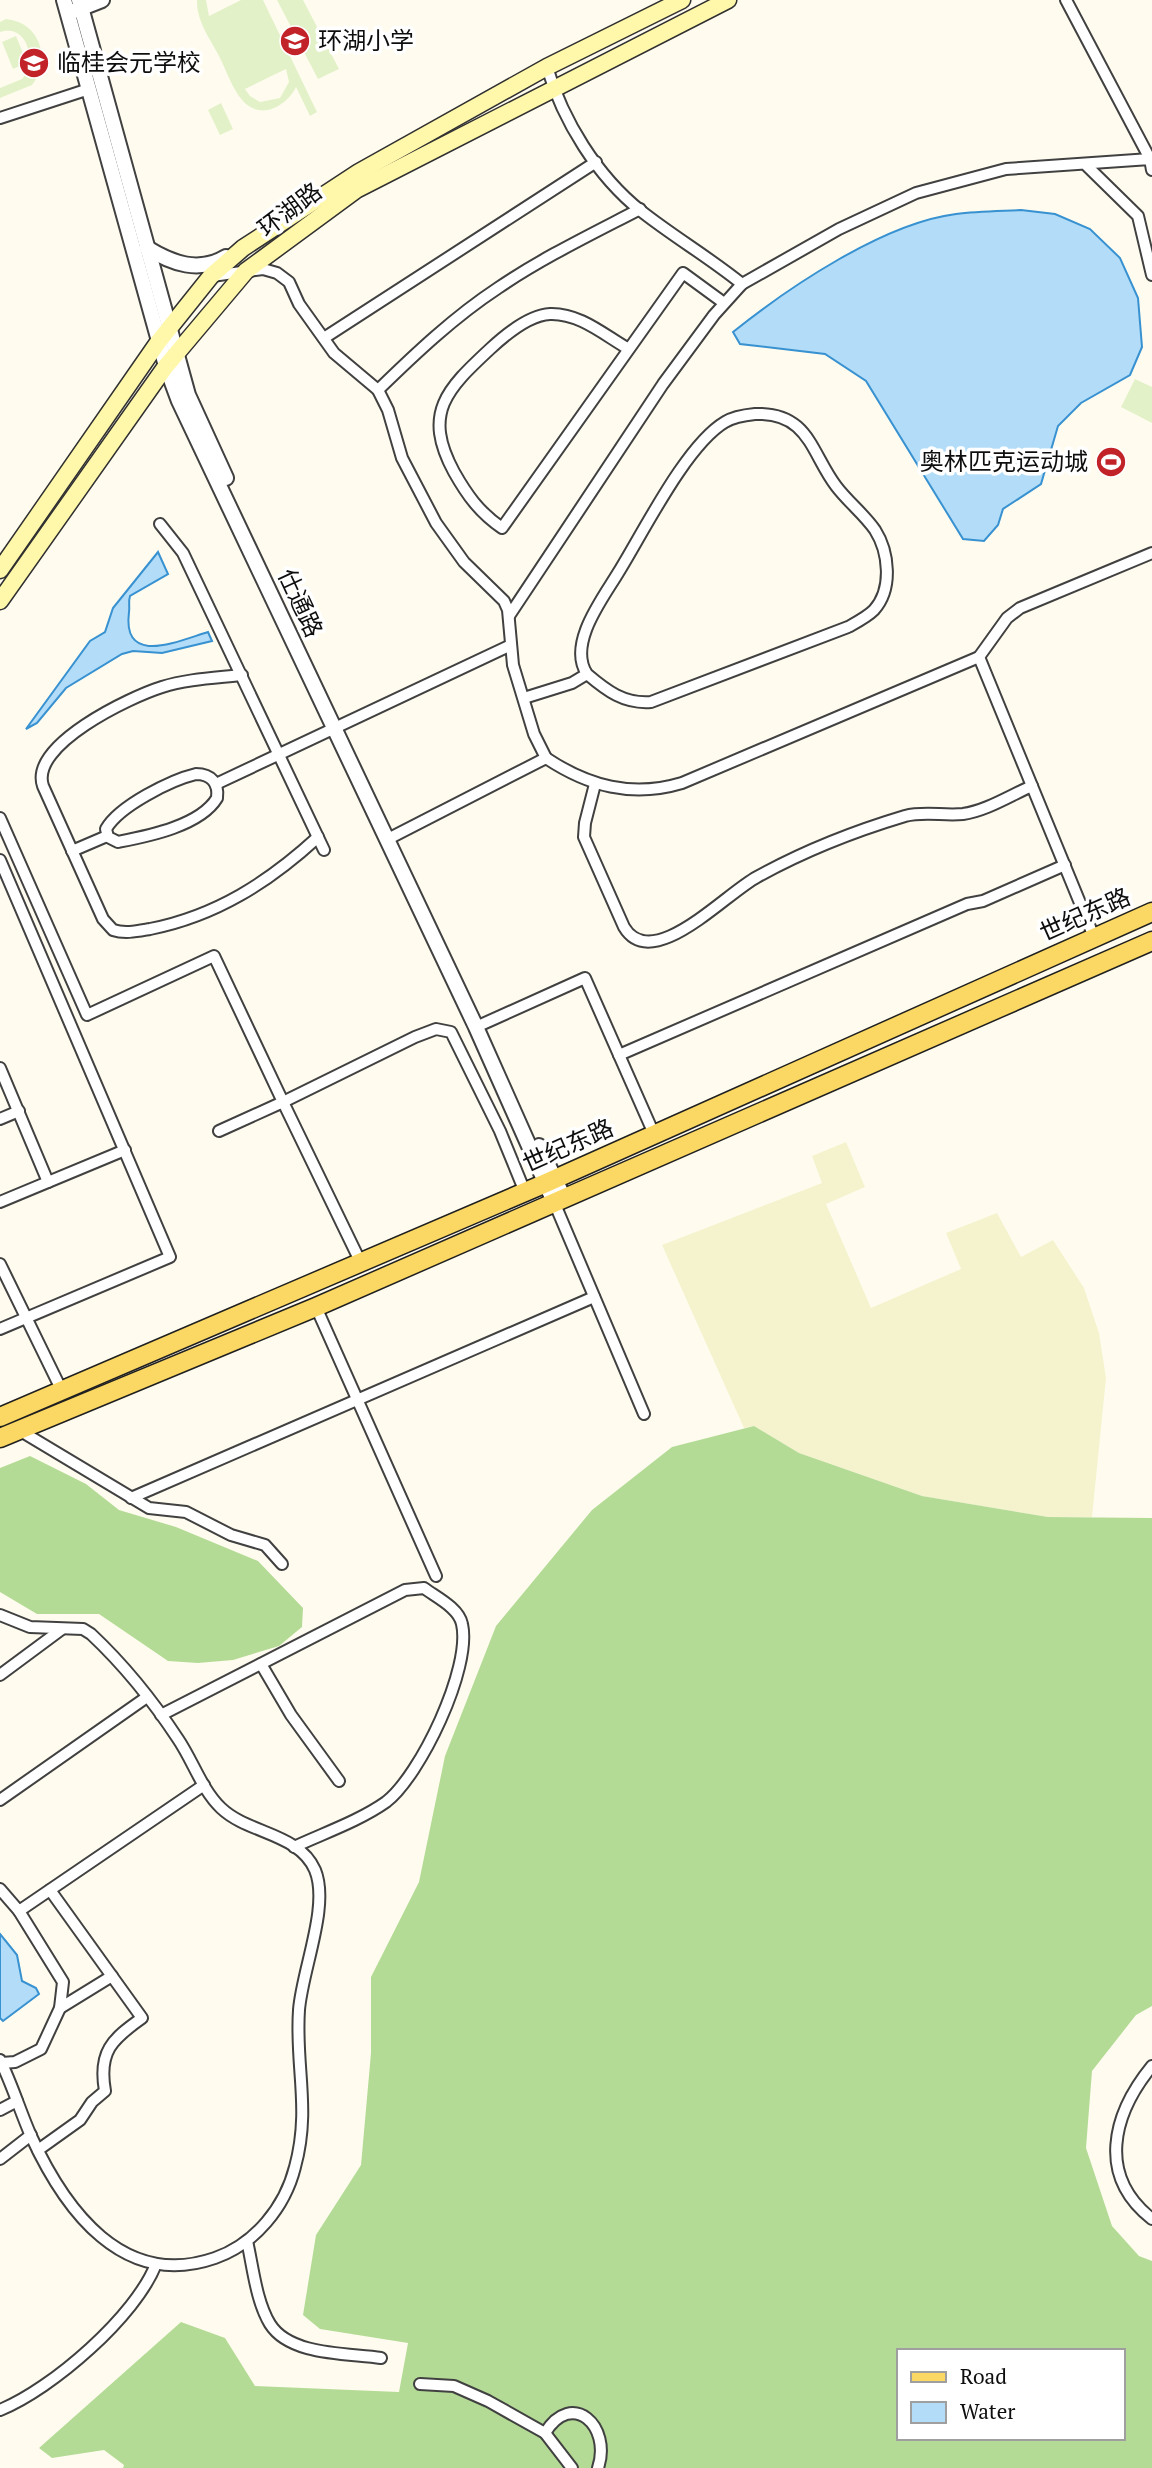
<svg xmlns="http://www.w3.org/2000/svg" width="1152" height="2468" font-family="'PT Serif','Noto Sans SC',serif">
	<rect width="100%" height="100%" fill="#fffcef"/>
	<polygon fill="#f5f3ce" points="846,1142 865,1187 826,1204 871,1308 961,1269 946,1233 997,1213 1021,1257 1053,1240 1084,1288 1099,1333 1106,1378 1092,1517 1048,1517 922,1496 799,1453 754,1426 744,1428 662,1245 822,1183 812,1156"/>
	<g fill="#b4db96" fill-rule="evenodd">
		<path d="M 754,1426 L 799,1453 L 922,1496 L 1048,1517 L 1152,1518 L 1152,2006 L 1136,2015 L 1092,2071 L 1086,2148 L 1112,2226 L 1139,2256 L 1152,2261 L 1152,2468 L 123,2468 L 124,2465 L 104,2450 L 52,2458 L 39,2448 L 181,2322 L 225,2338 L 255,2386 L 399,2392 L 408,2343 L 320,2329 L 303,2315 L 316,2235 L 361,2165 L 371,2053 L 371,1977 L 419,1882 L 445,1756 L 496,1626 L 592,1510 L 672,1447 ZM 898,2351 L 1122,2351 L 1122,2438 L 898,2438 Z"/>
		<polygon points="30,1456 86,1484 119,1510 176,1527 258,1561 303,1608 302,1627 279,1646 233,1660 198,1663 168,1661 99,1614 37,1614 0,1592 0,1468"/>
	</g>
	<g fill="#e3f1c9" fill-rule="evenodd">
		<path d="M 197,0 L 206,0 L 209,16 L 241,0 L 263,0 L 317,112 L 310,116 L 296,87 C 286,107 260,121 242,100 C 232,88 226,70 219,56 C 210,39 196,20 197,0 ZM 286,69 L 289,82 L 280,98 L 260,102 L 250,96 L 245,89 Z"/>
		<polygon points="277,0 303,0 339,69 318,79"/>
		<path d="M 6,19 C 40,22 52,60 32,85 L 0,98 L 0,88 L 22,79 C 37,62 28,23 0,32 L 0,22 Z"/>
		<polygon points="16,36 27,63 13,69 2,42"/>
		<polygon points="221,103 233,129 220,135 208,110"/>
		<polygon points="1135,379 1152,387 1152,423 1121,407"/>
	</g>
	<g fill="#b2dcf7" stroke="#3891d0" stroke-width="2">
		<path d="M 1021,210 L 1055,214 L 1090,229 L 1120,258 L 1138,298 L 1142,347 L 1130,375 L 1081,403 L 1058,426 L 1041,484 L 1003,509 L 998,525 L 984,541 L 963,539 L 866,381 L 825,354 L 740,344 L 733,332 C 789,287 884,223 956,214 C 977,211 1000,211 1021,210 Z"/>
		<path d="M 158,552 L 168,574 L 130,596 C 128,602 130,606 129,612 C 122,667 178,641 208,632 L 212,641 L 162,653 L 133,651 L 122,654 L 66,688 L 37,723 L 26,729 L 90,641 L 105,632 L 113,608 Z"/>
		<polygon points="0,1934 17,1955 22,1981 36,1988 39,1994 3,2021 0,2018"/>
	</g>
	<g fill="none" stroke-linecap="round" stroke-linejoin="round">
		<g stroke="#414141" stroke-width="14">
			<g id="minor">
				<polyline points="1066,0 1150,159 1152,158"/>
				<path d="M 547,67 C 563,121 597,176 641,211 C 674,237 710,258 742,284"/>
				<polyline points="0,118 89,89"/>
				<polyline points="1087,166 1138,216 1152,275"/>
				<polyline points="212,276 263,269 277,273 289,282 299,304 334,353 378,390 388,410 402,458 436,523 464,562 504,601 508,610 513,665 534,734 546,758"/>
				<polyline points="324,338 596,162"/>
				<path d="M 627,348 C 603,334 579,313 550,314 C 529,315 505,335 490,349 C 447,389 422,413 454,472 C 467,495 479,512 502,528 L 683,273 L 724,303"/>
				<path d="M 378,390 C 416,353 454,317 498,288 C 542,258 592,234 640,209"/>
				<polyline points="160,524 183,553 324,850"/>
				<polyline points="509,616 663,384 714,315 742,284 839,229 916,193 1006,169 1150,159 1152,170"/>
				<polyline points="979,657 1094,937"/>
				<path d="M 242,675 C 215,678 187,679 162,687 C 130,697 29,745 43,786 L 103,919 L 113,930 C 125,934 138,931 150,929 C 216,916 269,882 318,837"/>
				<path d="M 524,698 L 572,683 L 587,674 C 607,691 624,704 651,702 L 848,627 C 857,622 867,617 874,610 C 893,589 889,552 875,530 C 864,514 848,502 836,486 C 811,453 809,412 755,414 C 745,415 733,417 725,422 C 686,445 643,533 618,573 C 603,598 567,644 587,674"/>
				<path d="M 196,774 C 211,774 219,783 217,798 C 200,826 148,836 118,842 L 108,837 L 106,829 C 119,806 171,780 196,774 Z"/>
				<polyline points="216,784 511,645"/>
				<path d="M 595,784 L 585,823 L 584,837 L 624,927 C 652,974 725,894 757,877 C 802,852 855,831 905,816 C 924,811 944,816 963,814 C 986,811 1011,795 1032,786"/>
				<polyline points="0,818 87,1015 214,956 283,1102 415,1037 436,1029 451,1032 500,1131 525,1192"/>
				<path d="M 388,839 L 546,758 C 588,786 632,798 682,783 L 979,657 L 1007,618 L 1020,608 L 1152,553"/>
				<polyline points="72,851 107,836"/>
				<polyline points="0,860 170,1257 0,1329"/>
				<polyline points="476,1027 585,978 654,1134"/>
				<polyline points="619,1055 967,904 983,901 1065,865"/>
				<polyline points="0,1068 48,1182"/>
				<polyline points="0,1119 19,1111"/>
				<polyline points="219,1131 283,1102 360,1261"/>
				<polyline points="0,1202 125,1150"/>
				<polyline points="554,1202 644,1414"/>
				<polyline points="0,1264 62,1391"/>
				<polyline points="316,1307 436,1576"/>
				<polyline points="19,1430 149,1508 186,1512 231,1535 265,1545 282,1564"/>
				<polyline points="131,1498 594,1297"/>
				<path d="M 0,1615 L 30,1627 L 83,1629 L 91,1634 C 124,1665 153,1701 178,1739 C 193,1761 202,1790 221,1808 C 248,1834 299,1833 315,1870 C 330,1906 302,1970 299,2010 C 295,2066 311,2109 295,2167 C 285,2207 255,2244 215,2258 C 123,2290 65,2210 31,2136 C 20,2111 12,2084 0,2060"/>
				<polyline points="261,1664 291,1715 339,1781"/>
				<polyline points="0,1675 62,1629"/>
				<path d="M 161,1715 L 405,1590 L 424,1588 C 436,1597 459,1608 462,1624 C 472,1668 420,1776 386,1802 C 359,1821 324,1833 294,1847"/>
				<polyline points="0,1800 147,1697"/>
				<polyline points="0,1889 19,1911 204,1785"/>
				<polyline points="60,2008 112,1976"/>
				<polyline points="2,2063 15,2062 41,2049 60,2008 63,1982 19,1911"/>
				<path d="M 1152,2066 C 1112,2115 1097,2176 1152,2219"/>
				<polyline points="0,2110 17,2101"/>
				<path d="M 38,2150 L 80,2120 L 92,2102 L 105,2091 C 98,2052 112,2039 142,2018 L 50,1890"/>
				<polyline points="0,2159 31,2135"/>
				<path d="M 247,2241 C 253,2267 256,2301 270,2324 C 290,2356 348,2353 381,2358"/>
				<polyline points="420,2384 454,2386 488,2401 545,2433 572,2468"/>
				<path d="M 0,2410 C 52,2389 136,2316 156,2264"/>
				<path d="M 545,2433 C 572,2389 612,2426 598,2468"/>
			</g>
		</g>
		<g stroke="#414141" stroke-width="18">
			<g id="tertiary">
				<polyline points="64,0 166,366 179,401 476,1027 554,1202"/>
				<polyline points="79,0 188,395 226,478"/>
				<polyline points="74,11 102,0"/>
				<path d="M 147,248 C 173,264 199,273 226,257"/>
				<polyline points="539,1146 564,1198"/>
			</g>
		</g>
		<g stroke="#303030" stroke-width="19">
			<g id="secondary">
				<polyline points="0,570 159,341 211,276 243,248 359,172 547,67 682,0"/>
				<polyline points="0,601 166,366 246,271 356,190 728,0"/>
			</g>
		</g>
		<g stroke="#1f1f1f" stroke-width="21">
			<g id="primary">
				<polyline points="0,1417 546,1183 1152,912"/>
				<polyline points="0,1438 316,1307 1152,941"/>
			</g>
		</g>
		<use href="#minor" stroke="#fff" stroke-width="10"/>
		<use href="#tertiary" stroke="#fff" stroke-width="14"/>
		<use href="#secondary" stroke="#fff7aa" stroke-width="16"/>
		<use href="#primary" stroke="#fbd863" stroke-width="18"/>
	</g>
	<defs>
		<g id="school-disc" transform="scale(1.575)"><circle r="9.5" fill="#c12328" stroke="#fff"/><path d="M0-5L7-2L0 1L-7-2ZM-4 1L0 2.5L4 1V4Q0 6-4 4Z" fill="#fff"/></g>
		<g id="stadium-disc" transform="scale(1.575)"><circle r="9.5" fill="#c12328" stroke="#fff"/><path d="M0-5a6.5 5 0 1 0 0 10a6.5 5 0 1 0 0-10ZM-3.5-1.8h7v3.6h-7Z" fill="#fff"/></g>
	</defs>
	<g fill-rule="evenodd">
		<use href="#school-disc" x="295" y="41"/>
		<use href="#school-disc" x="34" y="63"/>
		<use href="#stadium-disc" x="1111" y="462"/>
	</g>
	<g text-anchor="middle" stroke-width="7" stroke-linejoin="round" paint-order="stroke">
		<g font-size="24" fill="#0e0e0e" stroke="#fff" text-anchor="start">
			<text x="318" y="49">环湖小学</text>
			<text x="57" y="71">临桂会元学校</text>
			<text x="1088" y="470" text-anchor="end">奥林匹克运动城</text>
		</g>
		<g font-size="24" fill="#0e0e0e" stroke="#fff">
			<text transform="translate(290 210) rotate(-37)" y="8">环湖路</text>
			<text transform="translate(300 603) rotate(65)" y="8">仕通路</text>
			<text transform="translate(1085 915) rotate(-24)" y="8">世纪东路</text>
			<text transform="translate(568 1146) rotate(-24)" y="8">世纪东路</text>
		</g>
	</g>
	<rect x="897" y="2349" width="228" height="91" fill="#ffffff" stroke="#9f9f9f" stroke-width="2"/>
	<rect x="911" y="2372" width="35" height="10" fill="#fbd863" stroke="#9f9f9f" stroke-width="2"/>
	<text x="960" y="2384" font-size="21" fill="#0e0e0e">Road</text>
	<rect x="911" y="2402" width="35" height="21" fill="#b2dcf7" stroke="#9f9f9f" stroke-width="2"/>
	<text x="960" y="2419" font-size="21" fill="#0e0e0e">Water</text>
</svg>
